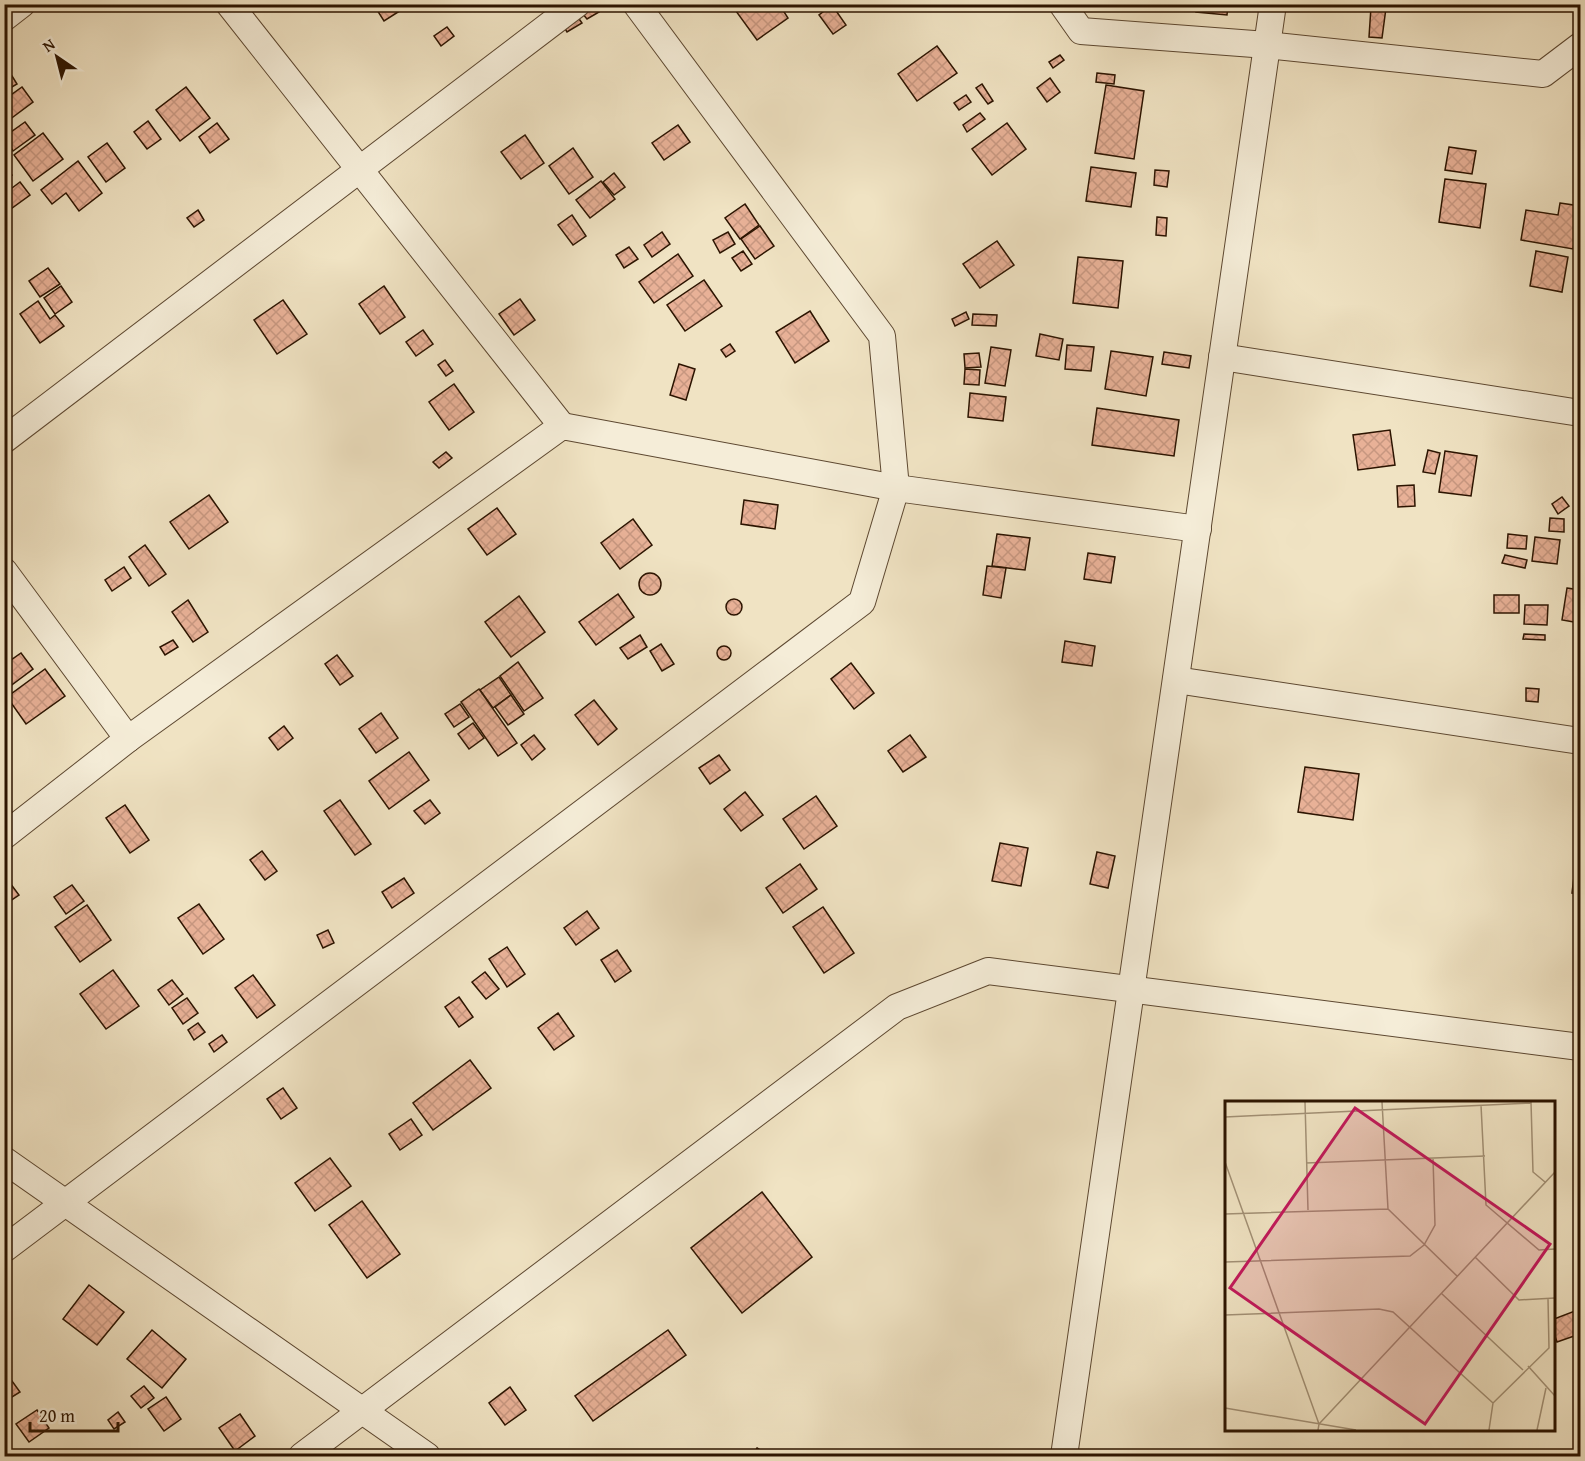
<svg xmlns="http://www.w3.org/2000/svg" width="1585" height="1461" font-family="'Gentium Book Plus',serif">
	<defs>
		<pattern id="building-cross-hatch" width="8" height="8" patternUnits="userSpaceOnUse" patternTransform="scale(1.5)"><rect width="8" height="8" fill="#e8b197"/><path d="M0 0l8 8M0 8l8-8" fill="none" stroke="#c79780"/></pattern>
	</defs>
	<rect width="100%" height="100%" fill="#f0e3c3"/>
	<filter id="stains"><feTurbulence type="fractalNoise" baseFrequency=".00333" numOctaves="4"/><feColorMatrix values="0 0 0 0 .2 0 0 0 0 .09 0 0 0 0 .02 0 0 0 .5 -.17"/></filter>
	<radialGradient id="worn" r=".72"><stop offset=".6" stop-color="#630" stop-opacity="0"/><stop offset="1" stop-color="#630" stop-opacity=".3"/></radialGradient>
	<g fill="url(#building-cross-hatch)" stroke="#2c1400" stroke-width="1.5">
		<polygon points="385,4 404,4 406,7 384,21 377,10"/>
		<polygon points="737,4 779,4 788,18 757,40 733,7"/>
		<polygon points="1197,4 1228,4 1227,15 1196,12"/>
		<polygon points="594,5 599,12 587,19 582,13"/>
		<polygon points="832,5 846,25 833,34 819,15"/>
		<polygon points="1371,7 1386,8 1382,38 1369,37"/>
		<polygon points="575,13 582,23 567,32 561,22"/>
		<polygon points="447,27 454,36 441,46 434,36"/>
		<polygon points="937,46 957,73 917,101 898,74"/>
		<polygon points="1060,55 1064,60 1053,68 1049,62"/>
		<polygon points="1097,73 1115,75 1114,84 1096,82"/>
		<polygon points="12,76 17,84 7,90 4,82"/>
		<polygon points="1050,78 1060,92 1047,102 1037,88"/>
		<polygon points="982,84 993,101 988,104 976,88"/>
		<polygon points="1106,85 1144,91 1134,159 1095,153"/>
		<polygon points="22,87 33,102 9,120 4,113 4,100"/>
		<polygon points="186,87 210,118 180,141 156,110"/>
		<polygon points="966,95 971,102 959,110 954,103"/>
		<polygon points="980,113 985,119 967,132 963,125"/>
		<polygon points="148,121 161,139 147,149 134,132"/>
		<polygon points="25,122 35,135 13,151 4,137"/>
		<polygon points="217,123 229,139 210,153 199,137"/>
		<polygon points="1007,123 1026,149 992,175 972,149"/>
		<polygon points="678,125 690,142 664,160 652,143"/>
		<polygon points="43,133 63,159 33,181 14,155"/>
		<polygon points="525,135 544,163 521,179 501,152"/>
		<polygon points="107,143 125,168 106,182 88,157"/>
		<polygon points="1449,147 1476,151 1472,174 1445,170"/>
		<polygon points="573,148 593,177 569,194 549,166"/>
		<polygon points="78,161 102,193 79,211 66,193 52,204 41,190"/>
		<polygon points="4,165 12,175 4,181"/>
		<polygon points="1091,167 1136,173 1131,207 1086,201"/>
		<polygon points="1155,170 1169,171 1167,187 1154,185"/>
		<polygon points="614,173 625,187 614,195 603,182"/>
		<polygon points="1445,179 1486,184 1480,228 1439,222"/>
		<polygon points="601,181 615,199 590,218 576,200"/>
		<polygon points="20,182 30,195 8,211 4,206 4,194"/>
		<polygon points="1560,203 1580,206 1573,249 1521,240 1526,210 1558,215"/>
		<polygon points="745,204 759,225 740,239 725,218"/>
		<polygon points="198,210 204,220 194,227 187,218"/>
		<polygon points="572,215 586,236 573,245 558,225"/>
		<polygon points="1157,217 1167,218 1166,236 1156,235"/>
		<polygon points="760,226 774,246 755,259 741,239"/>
		<polygon points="662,232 670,244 652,257 644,245"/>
		<polygon points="728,232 735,244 720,253 713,240"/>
		<polygon points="997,241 1014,265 980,288 963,264"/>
		<polygon points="629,247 638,259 624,268 616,255"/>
		<polygon points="743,251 752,264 741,271 732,258"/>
		<polygon points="1536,251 1568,257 1562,292 1530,286"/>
		<polygon points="678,254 693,276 654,303 639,282"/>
		<polygon points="1078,257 1123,261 1118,308 1073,303"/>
		<polygon points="48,268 60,284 40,297 29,281"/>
		<polygon points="704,280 722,306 685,331 667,305"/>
		<polygon points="61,286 72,302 55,314 44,298"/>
		<polygon points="384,286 405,317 380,334 359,304"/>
		<polygon points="520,299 535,320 514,335 499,314"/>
		<polygon points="283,300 307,334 277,354 254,320"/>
		<polygon points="38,301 50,319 55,315 64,326 40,343 20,314"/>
		<polygon points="810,311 829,341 795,363 776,332"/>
		<polygon points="966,312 969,319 955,326 952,319"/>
		<polygon points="973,314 997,315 996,326 972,325"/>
		<polygon points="423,330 433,344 416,356 406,342"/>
		<polygon points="1040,334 1063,339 1059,360 1036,356"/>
		<polygon points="730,344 735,351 726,357 721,350"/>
		<polygon points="1067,345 1094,347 1091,371 1065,369"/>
		<polygon points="991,347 1011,350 1005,386 985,383"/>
		<polygon points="1111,351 1153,357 1146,396 1105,389"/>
		<polygon points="1164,352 1191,356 1189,368 1162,364"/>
		<polygon points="979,353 981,367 965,368 964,354"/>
		<polygon points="445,360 453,371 446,376 438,365"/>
		<polygon points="679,364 695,369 686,400 670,395"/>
		<polygon points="965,369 980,370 979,385 964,384"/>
		<polygon points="454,384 474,412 449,430 429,402"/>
		<polygon points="970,393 1006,397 1003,421 968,417"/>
		<polygon points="1097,408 1179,420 1174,456 1092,445"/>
		<polygon points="1390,430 1395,465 1358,470 1353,435"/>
		<polygon points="1428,450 1440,453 1435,474 1423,472"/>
		<polygon points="1445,451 1477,456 1471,496 1439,492"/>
		<polygon points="446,452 452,458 439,468 433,462"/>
		<polygon points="1414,485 1415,506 1398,507 1397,486"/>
		<polygon points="209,495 228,522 189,549 170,522"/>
		<polygon points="1562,497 1569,506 1558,514 1552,504"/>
		<polygon points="744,500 778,505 775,529 741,524"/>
		<polygon points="497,508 516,534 487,555 468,529"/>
		<polygon points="1550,518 1564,519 1564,532 1549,531"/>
		<polygon points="633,519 652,545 620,569 601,543"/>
		<polygon points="997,534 1030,538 1025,570 992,566"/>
		<polygon points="1508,534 1527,536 1526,549 1507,548"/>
		<polygon points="1535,537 1560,540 1557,564 1532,561"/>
		<polygon points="145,545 166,574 149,586 129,557"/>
		<polygon points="1088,553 1115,557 1111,583 1084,579"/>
		<polygon points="1505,555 1527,560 1525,568 1502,563"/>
		<polygon points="987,566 1006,568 1001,598 983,595"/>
		<polygon points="124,567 131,578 112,591 105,580"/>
		<circle cx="650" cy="584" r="11"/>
		<polygon points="1567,588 1580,590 1580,623 1562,620"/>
		<polygon points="618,594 634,617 596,645 579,622"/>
		<rect x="1494" y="595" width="25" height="18"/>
		<polygon points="519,596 545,632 511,657 485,622"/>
		<circle cx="734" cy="607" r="8"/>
		<polygon points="188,600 208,632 193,642 172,612"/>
		<polygon points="1525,605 1548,605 1547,625 1524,624"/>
		<polygon points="1524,634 1545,635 1545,640 1523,639"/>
		<polygon points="640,635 647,647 628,659 620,648"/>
		<polygon points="173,640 178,647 165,655 160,647"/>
		<polygon points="1065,641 1095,646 1092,666 1062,662"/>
		<polygon points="661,644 674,664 662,671 650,651"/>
		<circle cx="724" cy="653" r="7"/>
		<polygon points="21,653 33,669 9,687 4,682 4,665"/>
		<polygon points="337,655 353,676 340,685 325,664"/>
		<polygon points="518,662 543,698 524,711 500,676"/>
		<polygon points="851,663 874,693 854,709 831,679"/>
		<polygon points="45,669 65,696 26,724 7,697"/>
		<polygon points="499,677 511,695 493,708 480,690"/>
		<polygon points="1526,688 1539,689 1538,702 1526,701"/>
		<polygon points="479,689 517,743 498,756 461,702"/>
		<polygon points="511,695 524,714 508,725 495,707"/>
		<polygon points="594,700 617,729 598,745 575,715"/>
		<polygon points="460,704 469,717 454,727 445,714"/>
		<polygon points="381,713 398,738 376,753 359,729"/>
		<polygon points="473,723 484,738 469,749 458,734"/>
		<polygon points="284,726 293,738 278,750 269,738"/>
		<polygon points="534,735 545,749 532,760 521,745"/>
		<polygon points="910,735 926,757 903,772 888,751"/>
		<polygon points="409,752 429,780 389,809 369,781"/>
		<polygon points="719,755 730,770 710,784 699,768"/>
		<polygon points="1305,767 1359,774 1353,820 1298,812"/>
		<polygon points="745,792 763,815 741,831 724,809"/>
		<polygon points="816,796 837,826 804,849 783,819"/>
		<polygon points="340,800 371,844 355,855 324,811"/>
		<polygon points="430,800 440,813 425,824 414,811"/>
		<polygon points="125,805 149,840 130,853 106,818"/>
		<polygon points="1580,827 1580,894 1572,893"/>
		<polygon points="1000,843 1028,848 1021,886 992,881"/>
		<polygon points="262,851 277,871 265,880 250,860"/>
		<polygon points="1097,852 1115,856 1108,888 1090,884"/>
		<polygon points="800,864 817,889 783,913 766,888"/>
		<polygon points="404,878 414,893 392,908 382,892"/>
		<polygon points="7,879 19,895 4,905 4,881"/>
		<polygon points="72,885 84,901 66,914 54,897"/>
		<polygon points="199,904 224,939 203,954 178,918"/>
		<polygon points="87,905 111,940 80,962 55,927"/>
		<polygon points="823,907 854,953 824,973 793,927"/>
		<polygon points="587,911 599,928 576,945 564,928"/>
		<polygon points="328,930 334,943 323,948 317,935"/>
		<polygon points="507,947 525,974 507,987 489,959"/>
		<polygon points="617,950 631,971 615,982 601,960"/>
		<polygon points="1580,967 1580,1000 1575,999"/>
		<polygon points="113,970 139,1006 106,1029 80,994"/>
		<polygon points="485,972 499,989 486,999 472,982"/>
		<polygon points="253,975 275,1005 257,1018 235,988"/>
		<polygon points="172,980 183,994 169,1005 158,990"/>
		<polygon points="459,997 473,1017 459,1027 445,1007"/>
		<polygon points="187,998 198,1013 183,1024 172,1008"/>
		<polygon points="558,1013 574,1036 554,1050 538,1028"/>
		<polygon points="198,1023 205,1032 194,1040 188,1030"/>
		<polygon points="222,1035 227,1042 214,1052 209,1044"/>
		<polygon points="470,1060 491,1088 433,1130 413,1103"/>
		<polygon points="283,1088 297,1108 281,1119 267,1099"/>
		<polygon points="411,1119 422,1135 400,1150 389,1134"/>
		<polygon points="330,1158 351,1186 315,1211 295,1183"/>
		<polygon points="762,1192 812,1257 742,1313 691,1248"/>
		<polygon points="362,1201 400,1254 367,1278 329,1225"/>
		<polygon points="89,1285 124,1312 97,1345 63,1319"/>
		<polygon points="1580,1309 1580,1334 1557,1342 1554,1333 1554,1319"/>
		<polygon points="152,1330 186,1359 162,1388 127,1359"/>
		<polygon points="668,1330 686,1355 593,1421 575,1396"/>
		<polygon points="4,1370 20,1392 4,1402"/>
		<polygon points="144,1386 154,1398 141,1408 131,1396"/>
		<polygon points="510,1387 526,1410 505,1425 489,1403"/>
		<polygon points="166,1397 181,1419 164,1431 148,1409"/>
		<polygon points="37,1410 49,1428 29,1442 16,1424"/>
		<polygon points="118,1412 125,1422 114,1429 108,1420"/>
		<polygon points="240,1414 255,1436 235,1451 219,1428"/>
		<polygon points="757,1448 770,1456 752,1456"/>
	</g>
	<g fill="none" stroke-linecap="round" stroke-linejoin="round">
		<g stroke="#5d4831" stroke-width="28">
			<g id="street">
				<polyline points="229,4 562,426"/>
				<polyline points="1062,4 1081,31 1267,45 1543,74 1580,46"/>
				<polyline points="4,18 22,4"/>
				<polyline points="1222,357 1580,413"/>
				<polyline points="4,440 577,4"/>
				<polyline points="4,571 128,739"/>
				<polyline points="1176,680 1580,741"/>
				<polyline points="4,836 128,739 562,426 896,488 1198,529"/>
				<polyline points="4,1160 427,1456"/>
				<polyline points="4,1249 862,602 896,488 882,336 636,4"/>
				<polyline points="302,1456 897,1007 988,971 1580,1047"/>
				<polyline points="1064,1456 1273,4"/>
			</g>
		</g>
		<use href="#street" stroke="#f5edd8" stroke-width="26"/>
	</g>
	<g transform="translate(1225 1101)">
		<rect width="330" height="330" fill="#f0e3c3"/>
		<path fill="none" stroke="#a29075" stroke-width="1.5" d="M 80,1 L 83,109M 157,1 L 163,108M 306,1 L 308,71 L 320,81M 256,4 L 261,104 L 314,149 L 330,148M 0,16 L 306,2M 0,61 L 94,323 L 93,329M 81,62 L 260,55M 0,113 L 163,108 L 232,175M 250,156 L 294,199 L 330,197M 0,161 L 185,155 L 199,144 L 210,124 L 208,57M 216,192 L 298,269M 0,214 L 154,208 L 168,211 L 268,302M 303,265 L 330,295M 0,307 L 131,329M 94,323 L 330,71M 264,329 L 268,302 L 324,247 L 323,198M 312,329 L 321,287"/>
		<path fill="#c2185b" fill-opacity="0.15" stroke="#c2185b" stroke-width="3" d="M 130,7 L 325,143 L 200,323 L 5,187 Z"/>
		<rect width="330" height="330" fill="none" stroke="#2c1400" stroke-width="3"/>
	</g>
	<rect width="1585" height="1461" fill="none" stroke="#f0e3c3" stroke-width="24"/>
	<rect x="6" y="6" width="1573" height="1449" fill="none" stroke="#2c1400" stroke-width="3"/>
	<rect x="12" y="12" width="1561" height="1437" fill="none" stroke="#2c1400" stroke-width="1.5"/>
	<g transform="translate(57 57) rotate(325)" stroke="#f5edd8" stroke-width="4.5" paint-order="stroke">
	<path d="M0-4.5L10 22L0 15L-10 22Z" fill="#2c1400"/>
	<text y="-9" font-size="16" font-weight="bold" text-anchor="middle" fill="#2c1400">N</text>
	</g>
	<path d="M30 1422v9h88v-9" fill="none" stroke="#2c1400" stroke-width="3"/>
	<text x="39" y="1422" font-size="18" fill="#2c1400" stroke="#f5edd8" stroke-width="4.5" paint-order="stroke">20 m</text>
	<rect width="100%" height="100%" filter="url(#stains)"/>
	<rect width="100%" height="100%" fill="url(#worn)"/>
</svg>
